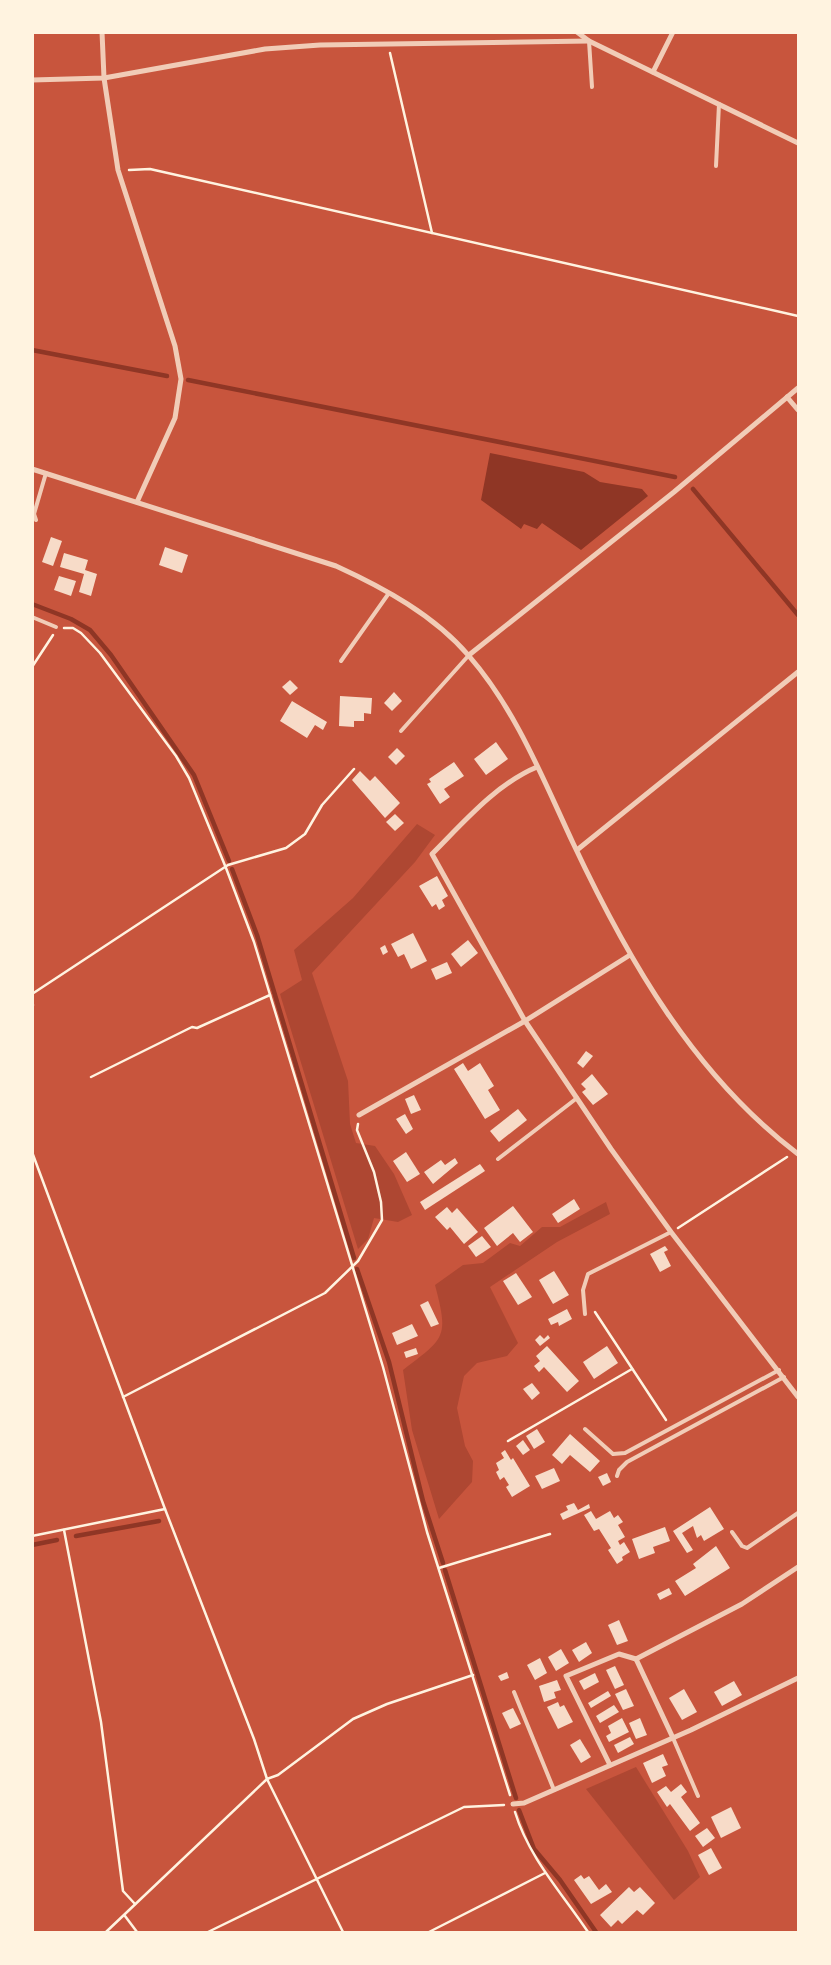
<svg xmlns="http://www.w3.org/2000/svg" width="831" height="1965" font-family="Bitter,serif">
	<rect width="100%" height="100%" fill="#c8553d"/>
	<g fill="#ae4732">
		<polygon points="417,824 435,835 415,862 312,973 348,1081 350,1124 356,1143 375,1146 394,1174 412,1215 398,1222 374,1218 368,1239 358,1249 280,994 302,980 294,950 353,898"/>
		<path d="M 606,1202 L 610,1214 L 557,1242 L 490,1287 L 518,1343 L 507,1356 L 477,1363 L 464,1376 L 457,1408 L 465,1446 L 473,1461 L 472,1482 L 439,1519 L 412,1430 L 403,1370 C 445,1338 449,1338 435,1285 L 463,1265 L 483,1263 L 510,1243 L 520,1246 L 542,1227 L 560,1227 Z"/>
		<polygon points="636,1767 688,1851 700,1877 674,1900 586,1789"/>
	</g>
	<polygon fill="#8f3625" points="490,453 584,472 600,482 642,489 648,496 581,550 542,523 537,529 524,524 521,529 481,500"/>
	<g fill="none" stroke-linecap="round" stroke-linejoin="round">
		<g stroke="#8f3625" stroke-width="4.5">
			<polyline points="32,350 167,376"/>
			<polyline points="188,380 675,477"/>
			<polyline points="693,489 798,615"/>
			<polyline points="32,604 71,619 90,630 111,655 194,775 229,861"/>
			<polyline points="232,869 257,935 354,1258"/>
			<polyline points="357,1269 389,1362 423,1501 443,1563"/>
			<polyline points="76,1536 159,1521"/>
			<polyline points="32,1545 57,1540"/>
			<polyline points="445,1570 516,1798"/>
			<polyline points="519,1810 534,1849 560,1880 596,1932"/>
		</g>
	</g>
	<g fill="#f7dbc8">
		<polygon points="51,537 62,541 53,566 42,562"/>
		<polygon points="165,547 188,555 182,573 159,565"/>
		<polygon points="64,553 88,560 85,570 97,574 91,596 79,592 84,574 60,567"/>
		<polygon points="59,576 76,581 71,596 54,590"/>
		<polygon points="290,680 298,688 290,695 282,687"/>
		<polygon points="394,692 402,701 392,711 384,703"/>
		<polygon points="340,696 372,698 371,714 364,713 364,721 354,721 354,727 339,726"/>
		<polygon points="292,701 327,722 323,730 315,725 307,738 280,721"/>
		<polygon points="496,742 508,759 486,775 474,759"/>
		<polygon points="397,748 405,756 396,765 388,757"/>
		<polygon points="454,762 464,776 444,789 450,797 440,804 427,784 431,782 429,779"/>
		<polygon points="360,771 370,781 375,776 400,803 385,818 352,780"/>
		<polygon points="395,814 404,823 395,831 386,822"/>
		<polygon points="437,876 448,896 442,900 445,906 439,910 436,904 432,907 419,886"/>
		<polygon points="413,933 427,961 411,969 404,954 398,957 391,944"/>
		<polygon points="468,940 478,953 461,967 451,954"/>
		<polygon points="385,945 388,952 383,955 380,948"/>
		<polygon points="447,962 452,973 436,980 431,969"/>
		<polygon points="586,1051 593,1056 583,1068 577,1063"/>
		<polygon points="463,1063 468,1071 480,1063 494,1086 488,1090 500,1110 485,1119 454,1069"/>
		<polygon points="592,1074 608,1094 593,1105 582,1092 586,1089 581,1084"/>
		<polygon points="414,1095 421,1110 411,1114 405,1099"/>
		<polygon points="518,1109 527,1120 499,1142 490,1131"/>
		<polygon points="405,1114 413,1129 406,1134 396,1119"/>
		<polygon points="406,1152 420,1174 407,1182 393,1161"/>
		<polygon points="455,1158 458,1163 433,1184 424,1172 441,1160 445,1165"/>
		<polygon points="480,1164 485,1171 425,1210 420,1202"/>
		<polygon points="574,1199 580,1209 558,1223 552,1214"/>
		<polygon points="513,1206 533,1232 520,1242 513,1233 497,1246 484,1228"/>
		<polygon points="447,1207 452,1213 457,1208 478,1232 464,1244 450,1227 447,1230 435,1217"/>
		<polygon points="482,1236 491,1247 476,1257 468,1246"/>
		<polygon points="665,1246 668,1250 664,1252 671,1266 660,1272 650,1254"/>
		<polygon points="554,1271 569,1295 553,1304 539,1280"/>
		<polygon points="516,1273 532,1297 518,1305 503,1281"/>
		<polygon points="428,1301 439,1324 431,1327 420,1305"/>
		<polygon points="567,1309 572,1319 559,1326 558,1322 551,1325 548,1319"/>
		<polygon points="412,1324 418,1336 397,1345 392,1333"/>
		<polygon points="540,1335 544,1339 548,1335 550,1338 540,1346 535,1340"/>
		<polygon points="547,1346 579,1381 567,1392 544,1367 539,1372 534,1366 540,1361 536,1356"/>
		<polygon points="607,1346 618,1363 594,1379 583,1362"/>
		<polygon points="416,1348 418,1354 406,1358 404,1352"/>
		<polygon points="532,1383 540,1393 532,1400 523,1389"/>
		<polygon points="537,1429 545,1442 534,1449 526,1436"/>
		<polygon points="570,1434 600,1461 590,1472 570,1455 562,1464 552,1455"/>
		<polygon points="523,1440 530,1450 523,1455 516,1446"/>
		<polygon points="505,1450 511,1460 513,1458 530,1486 512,1497 506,1487 509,1485 504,1477 500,1480 496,1472 499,1470 496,1463 504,1458 501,1453"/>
		<polygon points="554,1468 560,1481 542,1489 535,1476"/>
		<polygon points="607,1473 611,1482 603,1486 598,1477"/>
		<polygon points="574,1503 578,1510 589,1504 590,1508 563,1520 560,1514 568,1510 566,1506"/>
		<polygon points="710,1507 724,1529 704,1541 701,1535 697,1538 693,1526 682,1533 693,1550 687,1553 673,1531"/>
		<polygon points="591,1511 596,1519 610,1511 614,1518 618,1515 623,1522 618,1525 625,1537 618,1541 620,1545 624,1542 630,1552 622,1557 623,1560 617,1564 608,1550 611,1548 599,1529 594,1531 584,1515"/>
		<polygon points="665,1527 670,1541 653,1547 655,1553 639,1559 632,1539"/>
		<polygon points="716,1546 730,1568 685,1596 675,1581 696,1568 693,1564"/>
		<polygon points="669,1588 672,1594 660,1600 657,1594"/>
		<polygon points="619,1620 628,1641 617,1645 608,1625"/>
		<polygon points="586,1642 592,1653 579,1662 572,1650"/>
		<polygon points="561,1649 569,1663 556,1671 548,1657"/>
		<polygon points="540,1658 547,1673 535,1680 527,1665"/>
		<polygon points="615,1666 624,1685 615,1689 606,1670"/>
		<polygon points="507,1672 509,1678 501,1681 498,1676"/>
		<polygon points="595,1673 599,1682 584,1690 579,1681"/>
		<polygon points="557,1680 561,1690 554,1692 556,1698 544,1702 539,1686"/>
		<polygon points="734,1681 742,1695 722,1706 714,1692"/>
		<polygon points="626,1689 634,1706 623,1710 615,1694"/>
		<polygon points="684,1689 697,1712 682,1720 669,1698"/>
		<polygon points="608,1691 611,1696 591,1708 588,1703"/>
		<polygon points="558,1702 560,1707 564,1705 573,1722 558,1729 547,1707"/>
		<polygon points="614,1705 619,1712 600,1723 596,1716"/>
		<polygon points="513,1708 521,1724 510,1729 502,1713"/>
		<polygon points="622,1718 629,1732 609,1742 606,1736 611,1733 608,1726"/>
		<polygon points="640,1718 647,1735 636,1739 629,1723"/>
		<polygon points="630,1737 634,1744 618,1753 614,1745"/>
		<polygon points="580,1739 591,1757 581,1763 570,1745"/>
		<polygon points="663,1754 668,1765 662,1767 666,1776 652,1783 643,1763"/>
		<polygon points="681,1784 687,1792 681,1797 700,1823 690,1831 670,1804 667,1807 657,1792 666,1786 671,1792"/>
		<polygon points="731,1807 741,1828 721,1838 711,1817"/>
		<polygon points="707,1828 715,1838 703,1847 695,1836"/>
		<polygon points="711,1848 722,1868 709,1875 698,1855"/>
		<polygon points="581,1875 584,1879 589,1876 599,1890 606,1884 612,1892 591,1904 574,1880"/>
		<polygon points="629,1887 634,1892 640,1887 655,1903 643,1915 637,1910 622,1924 618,1920 611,1927 600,1915"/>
	</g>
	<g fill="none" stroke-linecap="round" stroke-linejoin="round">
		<g stroke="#fff3e0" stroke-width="2.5">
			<polyline points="390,53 432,233"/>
			<polyline points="129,170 150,169 798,316"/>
			<polyline points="64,628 73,628 81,633 100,653 176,756 189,778 226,868 254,942 383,1367 427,1532 510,1795"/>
			<polyline points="32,667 53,635"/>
			<polyline points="32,994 228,865 286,848 305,834 322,805 354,769"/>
			<polyline points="32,1004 33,1005"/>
			<polyline points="91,1077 192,1027 197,1028 270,995"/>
			<polyline points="32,1152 165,1509 254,1739 267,1779 343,1932"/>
			<polyline points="678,1228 787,1157"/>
			<polyline points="595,1312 666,1420"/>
			<polyline points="123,1397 325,1293 358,1261 382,1220 381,1202 374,1172 357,1130 358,1124"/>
			<polyline points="508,1441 632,1369"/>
			<polyline points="64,1530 101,1722 123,1891 135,1904"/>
			<polyline points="32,1536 165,1509"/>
			<polyline points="439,1568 550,1534"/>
			<path d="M 515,1812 C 529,1858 562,1893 588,1932"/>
			<polyline points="125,1916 137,1932"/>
			<polyline points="106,1932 267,1779 278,1775 353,1719 387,1704 473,1675"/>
			<polyline points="208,1932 464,1807 504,1805"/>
			<polyline points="429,1932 545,1873"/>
		</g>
		<g stroke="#f1ccb7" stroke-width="4">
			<polyline points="589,41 592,87"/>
			<polyline points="716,166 719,104"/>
			<polyline points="36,520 34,514 46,473"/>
			<polyline points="32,617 56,627"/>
			<polyline points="341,661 389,593"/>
			<polyline points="401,731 469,655"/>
			<polyline points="498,1159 577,1098"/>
			<polyline points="585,1314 583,1290 588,1274 671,1232"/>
			<polyline points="585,1429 613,1454 625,1453 779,1370"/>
			<polyline points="617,1476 619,1470 627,1462 784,1377"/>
			<polyline points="732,1532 742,1546 747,1548 798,1513"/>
			<polyline points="514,1692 554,1790"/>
			<polyline points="673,1738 698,1796"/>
		</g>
		<g stroke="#f1ccb7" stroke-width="5">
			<polyline points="102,32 104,78 118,170 175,346 181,379 175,418 137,502"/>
			<polyline points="577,32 589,41 798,143"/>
			<polyline points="653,72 673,32"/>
			<polyline points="32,80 104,78 265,49 320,45 589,41"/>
			<polyline points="787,397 798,410"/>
			<path d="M 32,469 L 336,566 C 384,588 434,615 469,656 C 516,710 543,779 573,843 C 628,960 694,1075 798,1154"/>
			<polyline points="469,655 674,492 798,388"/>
			<path d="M 537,767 C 496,784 463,823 432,854 L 525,1021 L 611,1149 L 671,1232 L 798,1397"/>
			<polyline points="577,850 798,672"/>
			<polyline points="359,1115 525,1021 630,955"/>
			<polyline points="636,1659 742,1604 798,1567"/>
			<polyline points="610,1765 566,1676 619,1654 636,1659 673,1738"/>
			<polyline points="513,1804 524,1803 691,1730 798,1678"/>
		</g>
	</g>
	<rect width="831" height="1965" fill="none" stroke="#fff3e0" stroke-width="68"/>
</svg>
